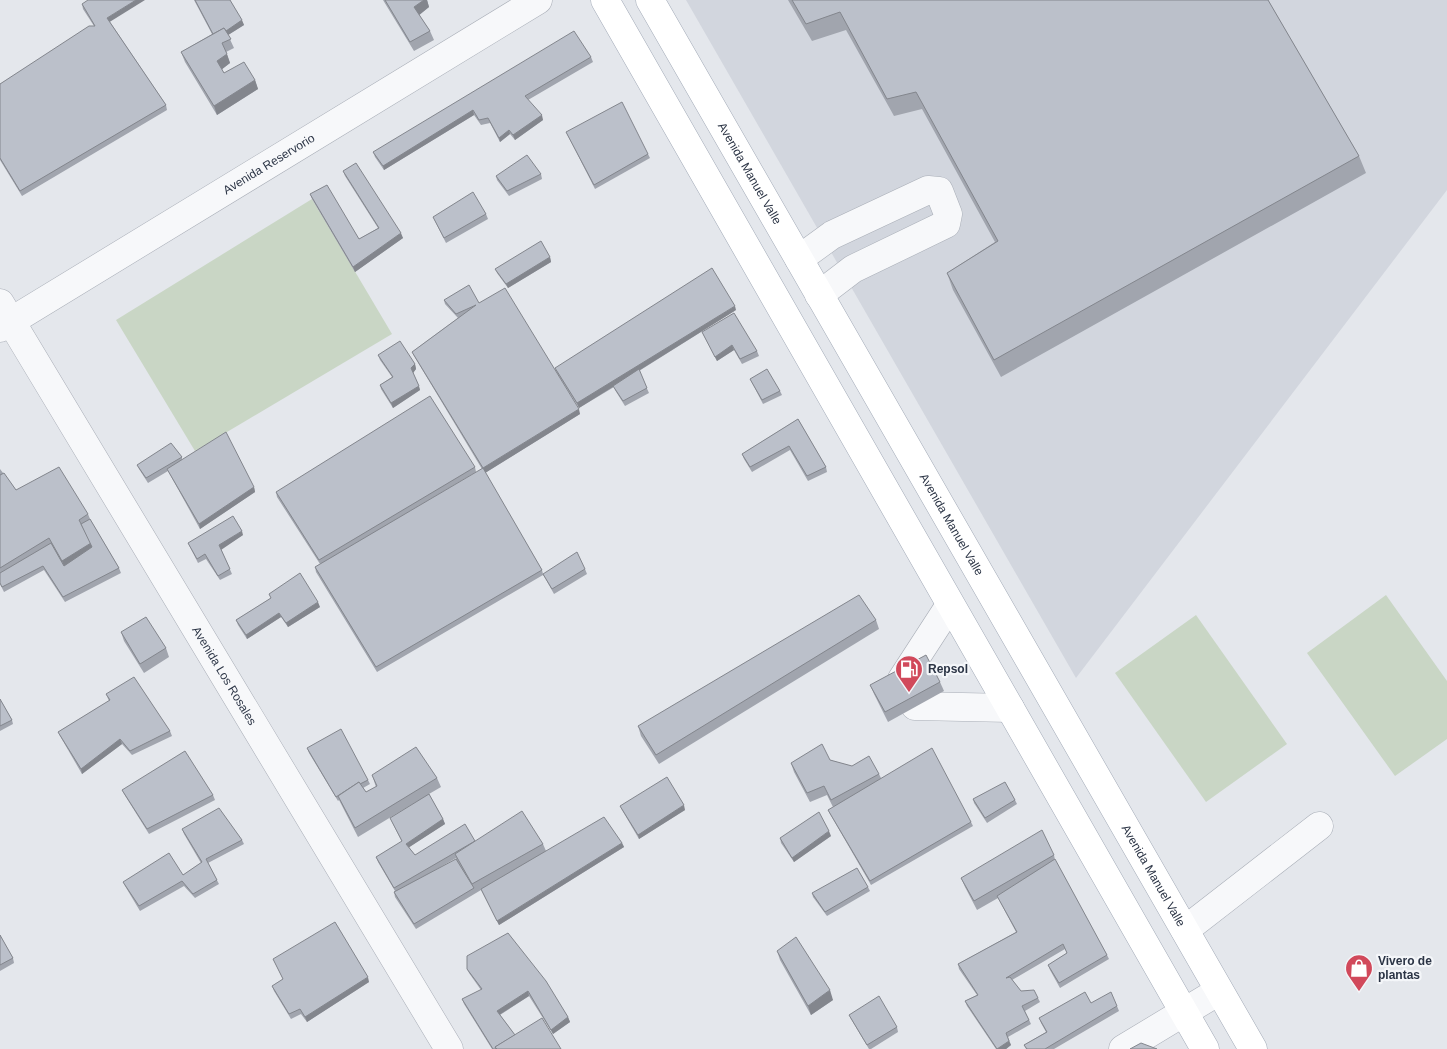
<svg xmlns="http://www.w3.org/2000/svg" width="1447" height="1049" font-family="Helvetica,sans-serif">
	<rect width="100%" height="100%" fill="#e4e7ec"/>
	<polygon fill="#d2d6de" points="686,0 1447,0 1447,190 1076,678"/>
	<g fill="#c9d6c5">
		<polygon points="312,199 392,334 195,451 116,320"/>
		<polygon points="1386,595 1447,681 1447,739 1395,776 1307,653"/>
		<polygon points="1196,615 1287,744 1206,802 1115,673"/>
	</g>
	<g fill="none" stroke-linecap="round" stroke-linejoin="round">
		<g stroke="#a9aeb7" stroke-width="29">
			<g id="minor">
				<polyline points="799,259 832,235 928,190 939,191 948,214 946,224 853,269 819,295"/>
				<path id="s1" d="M 0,303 L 449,1049"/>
				<path id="s2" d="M 0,328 L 538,0"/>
				<polyline points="902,679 950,605"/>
				<polyline points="915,706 1010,708"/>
				<polyline points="1185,930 1319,826"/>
				<polyline points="1123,1049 1219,991"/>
			</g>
		</g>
		<g stroke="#a3abb8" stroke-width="29">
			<g id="major">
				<polyline points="605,0 1205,1049"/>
				<path id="s3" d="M 650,0 L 1253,1049"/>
			</g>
		</g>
		<use href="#minor" stroke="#f7f8fa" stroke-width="28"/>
		<use href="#major" stroke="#fff" stroke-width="28"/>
	</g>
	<g fill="#a1a5ae" fill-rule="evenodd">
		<polygon points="194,0 230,0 244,25 228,35 234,48 226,52 230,63 222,69 224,73 255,80 258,89 217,115 185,62 181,52 212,34"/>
		<polygon points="383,0 427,0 429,7 419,15 430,31 434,40 414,51"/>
		<polygon points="788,0 1268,0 1359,156 1366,173 1001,377 953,290 947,273 995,242 922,109 894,116 846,30 812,41"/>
		<polygon points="82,4 110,22 166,105 167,110 22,196 0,160 0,84 94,26 83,9"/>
		<polygon points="591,57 593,62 528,100 543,120 515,140 510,134 500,142 490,123 481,125 474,115 384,170 375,157 373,152"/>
		<polygon points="566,132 648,154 650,158 595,189"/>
		<polygon points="343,171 403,238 355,272 312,199 310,194 359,239 378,228 345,176"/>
		<polygon points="541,174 542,179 509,196 497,180 496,176"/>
		<polygon points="486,214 488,219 446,243 433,217"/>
		<polygon points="550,257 551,262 508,288 497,273 495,269"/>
		<polygon points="444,300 479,303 580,414 485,473 542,570 543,574 585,569 587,574 554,594 545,578 543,575 377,672 316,572 315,567 320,564 277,497 276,492 475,467 476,472 400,517 482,469 414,356 412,352 458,318 445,304"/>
		<polygon points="736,310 639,371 649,393 625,406 615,390 614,387 579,408 557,373 555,368"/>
		<polygon points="702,332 757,351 759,356 742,364 734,350 717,361"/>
		<polygon points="378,355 415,364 416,369 413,373 420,390 393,408 381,389 380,385 392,377 380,360"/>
		<polygon points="750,379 780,391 782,395 763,404"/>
		<polygon points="798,419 826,467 827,472 808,481 790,450 752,472 744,459 742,454"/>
		<polygon points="182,457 182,460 254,487 255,492 200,529 168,471 148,483 139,469 137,465"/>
		<polygon points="0,469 16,490 88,514 90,519 119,568 121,573 65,602 44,570 4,592 0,584"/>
		<polygon points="243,535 221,549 232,574 220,580 206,559 198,563 188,543"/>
		<polygon points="269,594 320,607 288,627 281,617 247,639 238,625 236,620 271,598"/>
		<polygon points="876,620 879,629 659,764 641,736 638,726"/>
		<polygon points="121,632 166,648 169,657 144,673 124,641"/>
		<polygon points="940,682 944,691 888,722 874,694 870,685"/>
		<polygon points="106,694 170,731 172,736 132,755 122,744 82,774 60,736 58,732 109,701"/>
		<polygon points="0,699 12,720 13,724 0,731"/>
		<path d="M 307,748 L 368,780 L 370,784 L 363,788 L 366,792 L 376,787 L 372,775 L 437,778 L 441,787 L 429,794 L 443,819 L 445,824 L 409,847 L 415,855 L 475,841 L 543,844 L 546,851 L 622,843 L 624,847 L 499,925 L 481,890 L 416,929 L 395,897 L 394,892 L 395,891 L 378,862 L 376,857 L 402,842 L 390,818 L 419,800 L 358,837 L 339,800 L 338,801 L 309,753 ZM 456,858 L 456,859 L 432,872 Z"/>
		<polygon points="830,760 879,774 881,778 971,822 973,826 871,885 830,814 828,810 833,807 827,795 810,802 794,772 791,763"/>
		<polygon points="122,790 213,795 215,800 149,834 124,794"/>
		<polygon points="973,799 1015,800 1017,804 987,823 974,803"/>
		<polygon points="620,806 685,810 639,839 622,810"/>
		<polygon points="182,829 242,840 244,844 208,863 219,884 195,898 184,886 140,911 125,886 123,882 183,875 201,863 184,834"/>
		<polygon points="831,836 794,862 781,843 780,838"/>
		<polygon points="1054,855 1055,860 1107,955 1109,959 1060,988 1050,970 1048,965 1067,953 1065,949 1012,980 1021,991 1038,998 1040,1002 1025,1011 1031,1024 1008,1037 1011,1045 1006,1049 996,1049 967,1006 965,1001 977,995 959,969 958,964 1016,932 998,898 977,910 965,887 961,878"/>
		<polygon points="868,887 870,891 827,916 813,897 812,893"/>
		<polygon points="508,933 568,1017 570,1022 553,1034 529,996 500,1015 515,1035 561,1049 492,1049 464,1004 462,999 481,990 469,973 467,969"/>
		<polygon points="0,935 13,958 14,963 0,971"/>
		<polygon points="777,951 833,1000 811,1015 780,960"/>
		<polygon points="273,959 369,982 307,1022 301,1014 291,1019 274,991 272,986 283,979"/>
		<polygon points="1091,1003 1117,1006 1119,1011 1054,1049 1026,1049 1024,1045 1046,1032 1041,1023 1039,1018"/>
		<polygon points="849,1015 897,1027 898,1032 871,1049 869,1049 851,1019"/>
	</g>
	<g fill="#83868d">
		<polygon points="136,0 145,0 108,23 107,18"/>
		<polygon points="424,0 427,0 429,7 418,16 414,7"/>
		<polygon points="242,20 244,25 217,42 215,38"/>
		<polygon points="227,54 230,63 221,70 217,61"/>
		<polygon points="255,80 258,89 217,115 214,106"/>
		<polygon points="473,110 474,115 384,170 383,166"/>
		<polygon points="542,115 543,120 515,140 513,135"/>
		<polygon points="509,130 510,134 500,142 499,138"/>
		<polygon points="401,233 403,238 355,272 353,267"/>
		<polygon points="550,257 551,262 508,288 506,284"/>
		<polygon points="735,306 736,310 579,408 577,403"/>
		<polygon points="732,345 734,350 717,361 715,357"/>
		<polygon points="415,364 416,369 413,373 411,368"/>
		<polygon points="419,386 420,390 393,408 391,403"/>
		<polygon points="579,409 580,414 485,473 483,468"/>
		<polygon points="254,487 255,492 200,529 199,524"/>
		<polygon points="242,531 243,535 221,550 219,545"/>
		<polygon points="91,543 94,552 65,570 62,561"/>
		<polygon points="318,602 320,607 288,627 286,623"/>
		<polygon points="279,613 281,617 247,639 246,635"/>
		<polygon points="120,739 122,744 82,774 81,769"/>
		<polygon points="684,805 685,810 639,839 638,835"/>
		<polygon points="443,819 445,824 408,848 406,844"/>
		<polygon points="829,831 831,836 794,862 792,858"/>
		<polygon points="622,843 624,847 499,925 497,921"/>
		<polygon points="368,977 369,982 307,1022 305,1017"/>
		<polygon points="830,990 833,1000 811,1015 808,1006"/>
		<polygon points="528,991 529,996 499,1015 497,1011"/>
		<polygon points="568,1017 570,1022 553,1034 551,1030"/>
		<polygon points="1009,1041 1011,1045 1006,1049 997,1049"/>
	</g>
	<g fill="#bbc0ca" stroke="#83868d">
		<polygon points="88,0 136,0 107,18 166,105 20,191 0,158 0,84 89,26 95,26 82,4"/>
		<polygon points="195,0 230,0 242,20 226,31 224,28 213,34"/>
		<polygon points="385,0 424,0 414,7 430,31 410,42"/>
		<polygon points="792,0 1268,0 1359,156 994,360 947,273 998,241 916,92 887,99 840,12 806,24"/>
		<polygon points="224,28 231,39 222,43 227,54 217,61 224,73 244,62 255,80 214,106 181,52"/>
		<polygon points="574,31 591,57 525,96 542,115 513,135 509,130 499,138 488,118 479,120 473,110 383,166 373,152"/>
		<polygon points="622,102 648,154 594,185 566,132"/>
		<polygon points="527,155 541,174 507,191 496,176"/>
		<polygon points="356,163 401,233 353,267 310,194 327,185 359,239 379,228 343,171"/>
		<polygon points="473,192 486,214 444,238 433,217"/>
		<polygon points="541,241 550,257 506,284 495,269"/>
		<polygon points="712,268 735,306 577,403 555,368"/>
		<polygon points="469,285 479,303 505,288 579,409 483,468 412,352 476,305 456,314 444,300"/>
		<polygon points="734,313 757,351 740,359 732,345 715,357 702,332"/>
		<polygon points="400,341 415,364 411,368 419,386 391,403 380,385 393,377 378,355"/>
		<polygon points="639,369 647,388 623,401 613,386"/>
		<polygon points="767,369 780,391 762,400 750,379"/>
		<polygon points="430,396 475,467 319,560 276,492"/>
		<polygon points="798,419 826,467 807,476 789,446 750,467 742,454"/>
		<polygon points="226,432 254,487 199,524 167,469"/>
		<polygon points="171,443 182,457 146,478 137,465"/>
		<polygon points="59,467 88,514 79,520 91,543 62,561 49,538 0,568 0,475 4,473 16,490"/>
		<polygon points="483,468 542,570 376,667 315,567"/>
		<polygon points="233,516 242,531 219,545 230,569 218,576 205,554 197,559 188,543"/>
		<polygon points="90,519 119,568 63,597 43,566 2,587 0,583 0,573 51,543 64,566 92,547 81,524"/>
		<polygon points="577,552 585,569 552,589 543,574"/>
		<polygon points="300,573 318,602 286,623 279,613 246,635 236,620 271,598 269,594"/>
		<polygon points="859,595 876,620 656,755 638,726"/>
		<polygon points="146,617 166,648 140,664 121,632"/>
		<polygon points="926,655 940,682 885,712 870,685"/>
		<polygon points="134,677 170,731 130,751 120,739 81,769 58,732 110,700 106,694"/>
		<polygon points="0,699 12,720 0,726"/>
		<polygon points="341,729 368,780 360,784 359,782 336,797 307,748"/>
		<polygon points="822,744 830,760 852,766 869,756 879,774 831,800 824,786 807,793 791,763"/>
		<polygon points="416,747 437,778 355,828 338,796 359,782 366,792 377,786 372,775"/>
		<polygon points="932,748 971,822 870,881 828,810"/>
		<polygon points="185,751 213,795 147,829 122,790"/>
		<polygon points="667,777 684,805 638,835 620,806"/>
		<polygon points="1005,782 1015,800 985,818 973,799"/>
		<polygon points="429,794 443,819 406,844 415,855 465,824 475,841 394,888 376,857 402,841 390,818"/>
		<polygon points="219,808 242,840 206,859 217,880 193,894 182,881 139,906 123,882 169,853 183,875 202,862 182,829"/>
		<polygon points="522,811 543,844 472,884 455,854"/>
		<polygon points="819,812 829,831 792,858 780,838"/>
		<polygon points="604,817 622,843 497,921 481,889"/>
		<polygon points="1042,830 1054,855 974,901 961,878"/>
		<polygon points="456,859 474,888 414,924 394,892"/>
		<polygon points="1055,859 1107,955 1059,983 1048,965 1067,953 1063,944 1006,978 1010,977 1021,991 1034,990 1038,998 1022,1006 1029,1020 1006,1033 1009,1041 997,1049 965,1001 978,995 958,964 1017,932 997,896"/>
		<polygon points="857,868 868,887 825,912 812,893"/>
		<polygon points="335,922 368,977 305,1017 300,1009 289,1014 272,986 283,979 273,959"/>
		<polygon points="508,933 546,981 568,1017 551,1030 528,991 497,1011 515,1035 495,1047 496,1049 493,1049 462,999 482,989 467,969 467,956"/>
		<polygon points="0,935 13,958 0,965"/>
		<polygon points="796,937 830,990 808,1006 777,951"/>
		<polygon points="1085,992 1091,1003 1111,992 1117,1006 1045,1049 1027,1049 1024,1045 1047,1032 1039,1018"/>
		<polygon points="879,996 897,1027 867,1045 849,1015"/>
		<polygon points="542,1018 561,1049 497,1049 495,1047"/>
		<polygon points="1141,1043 1157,1049 1130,1049"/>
	</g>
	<defs>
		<g id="fuel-pin" transform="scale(1.4375)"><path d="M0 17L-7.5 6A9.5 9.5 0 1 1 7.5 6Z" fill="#d1495b" stroke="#f4f6f9"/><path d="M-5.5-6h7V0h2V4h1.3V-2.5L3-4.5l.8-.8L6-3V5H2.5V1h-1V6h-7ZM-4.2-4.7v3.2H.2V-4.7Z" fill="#fff"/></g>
		<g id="shop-pin" transform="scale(1.4375)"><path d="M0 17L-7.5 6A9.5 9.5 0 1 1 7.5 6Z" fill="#d1495b" stroke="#f4f6f9"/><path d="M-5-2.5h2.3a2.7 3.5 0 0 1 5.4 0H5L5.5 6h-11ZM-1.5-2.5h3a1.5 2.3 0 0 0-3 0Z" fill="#fff"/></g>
	</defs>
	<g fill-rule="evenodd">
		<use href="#fuel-pin" x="909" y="669"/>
		<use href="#shop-pin" x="1359" y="968"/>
	</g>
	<g text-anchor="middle" stroke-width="4.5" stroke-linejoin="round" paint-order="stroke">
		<g font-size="12" fill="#2b3445" stroke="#f4f6f9">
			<text dy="4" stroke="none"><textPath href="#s2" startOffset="315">Avenida Reservorio</textPath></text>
			<text dy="4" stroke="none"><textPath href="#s3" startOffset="200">Avenida Manuel Valle</textPath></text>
			<text dy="4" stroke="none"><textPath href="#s3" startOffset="605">Avenida Manuel Valle</textPath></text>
			<text dy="4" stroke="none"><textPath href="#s1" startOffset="435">Avenida Los Rosales</textPath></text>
			<text dy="4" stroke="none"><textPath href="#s3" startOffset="1010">Avenida Manuel Valle</textPath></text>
		</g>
		<g font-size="12" font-weight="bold" fill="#2b3445" stroke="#f4f6f9" text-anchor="start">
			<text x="928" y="673">Repsol</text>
			<text x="1378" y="965">Vivero de<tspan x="1378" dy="14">plantas</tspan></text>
		</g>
	</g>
</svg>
